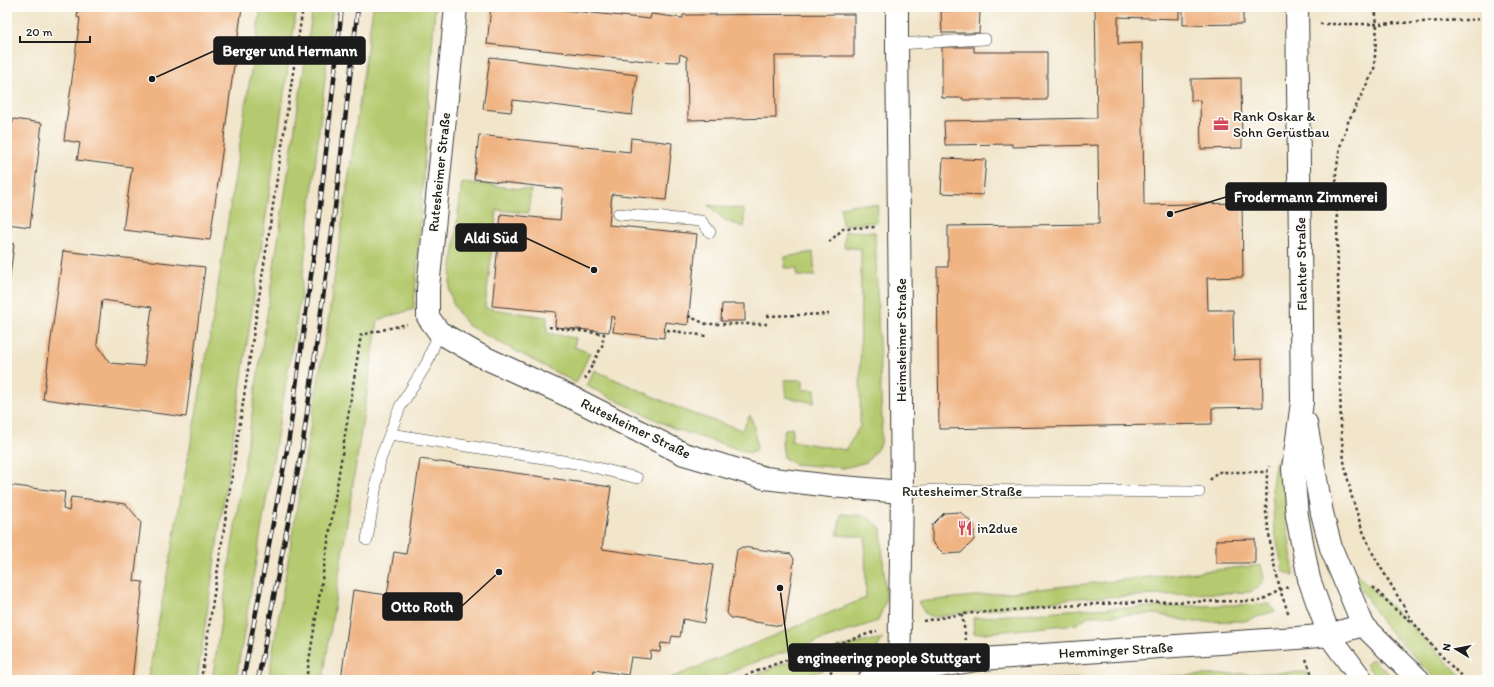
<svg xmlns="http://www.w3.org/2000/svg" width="1494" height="687" font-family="Itim,sans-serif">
	<rect width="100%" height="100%" fill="#fdfcf7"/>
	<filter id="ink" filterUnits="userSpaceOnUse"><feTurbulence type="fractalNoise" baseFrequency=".025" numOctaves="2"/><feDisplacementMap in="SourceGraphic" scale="8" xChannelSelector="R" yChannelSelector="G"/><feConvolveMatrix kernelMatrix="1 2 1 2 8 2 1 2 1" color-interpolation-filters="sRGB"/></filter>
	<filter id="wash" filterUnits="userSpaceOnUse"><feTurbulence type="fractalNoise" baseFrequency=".012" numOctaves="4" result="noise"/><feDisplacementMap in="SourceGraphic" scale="16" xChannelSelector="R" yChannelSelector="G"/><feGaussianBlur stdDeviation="0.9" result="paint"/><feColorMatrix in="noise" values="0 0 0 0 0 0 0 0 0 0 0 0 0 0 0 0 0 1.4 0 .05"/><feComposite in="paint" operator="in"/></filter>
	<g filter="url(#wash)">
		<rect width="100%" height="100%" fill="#f1e5ca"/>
		<g fill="#b5ca6f" stroke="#687346">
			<polygon points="261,7 297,7 197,680 148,680 211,331"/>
			<polygon points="313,7 333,7 300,300 236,680 212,680"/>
			<polygon points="373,7 435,7 414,309 378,320 323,680 268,680 329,315"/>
			<polygon points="462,182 531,190 528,213 497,210 485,308 547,317 547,333 576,338 574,347 590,353 576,383 467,325 454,306 449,290"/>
			<polygon points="857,204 878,205 877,222 842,225 841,207"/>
			<polygon points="708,205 744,209 744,227 726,221"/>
			<polygon points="845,231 875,232 882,421 881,444 867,462 844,468 794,464 784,458 782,443 785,429 793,428 791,441 846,450 860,426 861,249 844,247"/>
			<polygon points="813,252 815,276 797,276 797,268 784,268 785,257"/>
			<polygon points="594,370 688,412 742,430 750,415 754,426 757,449 750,453 675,429 587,386"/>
			<polygon points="784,380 803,380 803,390 815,390 814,403 786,397"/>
			<polygon points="1283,452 1286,516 1294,576 1283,571 1274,527 1272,486 1275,463"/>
			<polygon points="841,514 866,516 881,528 886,600 878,621 750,664 714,680 666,680 866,598 865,537 837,535"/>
			<polygon points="1261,565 1264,579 1259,587 1250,592 1076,598 936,617 926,615 918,602"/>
			<polygon points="1354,572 1412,626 1465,680 1437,680 1385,627 1354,578 1351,573"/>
			<polygon points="1270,604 1275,611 1245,621 1194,622 1156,614 1088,616 1077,624 974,634 973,618 1081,609"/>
			<polygon points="883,638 873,655 840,664 836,648"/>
			<polygon points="821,653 824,670 792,680 744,680 779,665"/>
			<polygon points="1372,659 1396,680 1379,680 1366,665"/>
			<polygon points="1306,672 1308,680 1037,680"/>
		</g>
		<g id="blocks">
			<g fill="#f0b382" fill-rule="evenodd">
				<polygon points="78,7 242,7 210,240 123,230 132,167 77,160 80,143 64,140 80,18 77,17"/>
				<polygon points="491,7 535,7 650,19 651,14 683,18 683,15 854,14 854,56 775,56 776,118 688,120 687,57 680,54 679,62 646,61 487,44"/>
				<polygon points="1095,7 1179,7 1179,19 1118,17 1118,44 1142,43 1144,205 1242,203 1243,277 1207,278 1208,310 1233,310 1234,360 1262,359 1263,407 1212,408 1212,424 939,429 937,267 948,267 948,226 1099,224 1098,145 1012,147 1012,144 945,145 944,121 1097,118"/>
				<polygon points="1183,7 1243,7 1243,24 1183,25"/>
				<polygon points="941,11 980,11 979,33 942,33"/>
				<polygon points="942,47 974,47 974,52 1047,52 1047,100 963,100 963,98 942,98"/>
				<polygon points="490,57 637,75 632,115 513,100 511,112 483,109"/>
				<polygon points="1241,78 1242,148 1201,149 1200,100 1191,101 1191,79"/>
				<polygon points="13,119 42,123 30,227 7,224 7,123 13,123"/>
				<polygon points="479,135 630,152 631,138 672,143 666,200 612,194 609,225 697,234 688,325 665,322 664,338 613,332 615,317 611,316 609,332 555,327 556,312 492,306 501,214 560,220 563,189 474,179"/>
				<polygon points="943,158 986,160 983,195 941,193"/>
				<polygon points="7,243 14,244 8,293 7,293"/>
				<path d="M 63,251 L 205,267 L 186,417 L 43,399 ZM 102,300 L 152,307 L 144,366 L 110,363 L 97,344 Z"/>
				<polygon points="722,304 745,304 745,321 721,321"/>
				<polygon points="420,459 611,487 602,549 713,565 704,623 683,619 680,637 672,636 670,644 661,643 660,652 651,651 650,659 631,657 628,675 594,670 593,680 341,680 353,590 387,595 394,552 406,554"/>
				<polygon points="7,485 65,492 63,509 69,511 71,497 126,504 141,522 134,581 143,582 132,680 7,680"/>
				<polygon points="960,512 974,524 974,540 961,553 944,554 932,542 932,525 944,513"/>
				<polygon points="1255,539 1255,563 1216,563 1216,540"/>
				<polygon points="742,547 791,554 794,559 785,622 780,626 731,618 727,613 737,550"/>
			</g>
		</g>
	</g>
	<g filter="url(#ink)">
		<use href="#blocks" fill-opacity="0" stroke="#3c3a36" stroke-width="1"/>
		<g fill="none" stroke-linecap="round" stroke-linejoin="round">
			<g stroke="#3c3a36" stroke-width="12">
				<g id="lane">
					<polyline points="897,44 985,39"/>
					<polyline points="618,214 701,221 710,232"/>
					<polyline points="390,434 582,464 637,478"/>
					<polyline points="902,492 939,490 1199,492"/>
					<polyline points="367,540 380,460 400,407 427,363 439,332"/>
				</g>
			</g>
			<g stroke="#3c3a36" stroke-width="24">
				<g id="street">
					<polyline points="456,7 428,288 428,317 439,332 479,355 575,399 684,454 765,478 831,486 902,492"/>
					<polyline points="897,7 897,44 902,492 899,680"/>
				</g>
			</g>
			<g stroke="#3c3a36" stroke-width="24">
				<g id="secondary">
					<polyline points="1297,7 1302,402 1293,469 1297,516 1309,579 1329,635 1362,680"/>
					<polyline points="1306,423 1322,513 1331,548 1363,625 1419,680"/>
					<polyline points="869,680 899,673 982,659 1297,638 1329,635 1363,625"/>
				</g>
			</g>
			<g stroke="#3c3a36" stroke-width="2.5" stroke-dasharray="3 3" stroke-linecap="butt">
				<polyline points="1375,7 1377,24 1374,70 1348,122 1340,147 1336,173 1341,430 1344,461 1351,494 1362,529 1374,556 1413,622 1433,647 1465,680"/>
				<polyline points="1320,24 1377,24 1487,19"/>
				<polyline points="829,242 844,228 877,227"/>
				<polyline points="688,316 706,324 767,324"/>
				<polyline points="767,316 829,314"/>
				<polyline points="549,327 604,334 602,346 585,379"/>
				<polyline points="667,330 706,336"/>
				<polyline points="1210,480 1217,472 1267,472"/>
				<polyline points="1288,587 1280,590 1289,615"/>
				<polyline points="1373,587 1396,610 1411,621"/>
				<polyline points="962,614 966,640"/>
				<polyline points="923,621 962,614 1077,605 1141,602 1260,601 1280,590 1272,555 1266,512 1267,472 1269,466"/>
				<polyline points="825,647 833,680"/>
				<polyline points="1306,659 1314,680"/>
				<polyline points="201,680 303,7"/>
				<polyline points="306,680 361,335 407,324"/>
				<polyline points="734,680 778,663 877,631"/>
			</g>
			<use href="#lane" stroke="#fff" stroke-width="11"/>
			<use href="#street" stroke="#fff" stroke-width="22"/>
			<use href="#secondary" stroke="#fff" stroke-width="22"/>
			<g stroke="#1c1c1c" stroke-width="4.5">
				<g id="rail">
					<polyline points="243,680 288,445 318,224 342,7"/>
					<polyline points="258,680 302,449 333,225 358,7"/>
				</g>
			</g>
			<use href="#rail" stroke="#fdfcf7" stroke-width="3" stroke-dasharray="9" stroke-linecap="butt"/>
		</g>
	</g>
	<defs>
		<g id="office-bare" transform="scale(1.2)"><path d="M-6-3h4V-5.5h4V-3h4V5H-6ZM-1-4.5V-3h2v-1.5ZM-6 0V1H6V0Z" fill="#d1495b" stroke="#fdfcf7" stroke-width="2.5" paint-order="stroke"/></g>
		<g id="restaurant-bare" transform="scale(1.2)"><path d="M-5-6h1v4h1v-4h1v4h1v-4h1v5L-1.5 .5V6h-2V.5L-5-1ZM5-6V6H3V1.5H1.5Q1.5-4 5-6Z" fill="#d1495b" stroke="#fdfcf7" stroke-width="2.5" paint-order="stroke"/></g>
	</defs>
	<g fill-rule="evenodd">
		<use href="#office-bare" x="1221" y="124"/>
		<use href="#restaurant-bare" x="965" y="528"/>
	</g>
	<g text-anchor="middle" stroke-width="3.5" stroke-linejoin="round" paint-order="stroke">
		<g font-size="14" fill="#1c1c1c" stroke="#fdfcf7" text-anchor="start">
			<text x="1233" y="121">Rank Oskar &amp;<tspan x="1233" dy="16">Sohn Gerüstbau</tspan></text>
			<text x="977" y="533">in2due</text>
		</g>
		<g font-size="14" fill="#1c1c1c" stroke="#fdfcf7">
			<text transform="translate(439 172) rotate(-84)" y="5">Rutesheimer Straße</text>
			<text transform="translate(1301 264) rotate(-91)" y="5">Flachter Straße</text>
			<text transform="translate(901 340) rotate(-90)" y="5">Heimsheimer Straße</text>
			<text transform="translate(636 428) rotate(26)" y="5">Rutesheimer Straße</text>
			<text x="962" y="496">Rutesheimer Straße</text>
			<text transform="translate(1116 650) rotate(-3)" y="5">Hemminger Straße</text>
		</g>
	</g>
	<path fill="none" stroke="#1c1c1c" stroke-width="1.5" d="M152 79L214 51M1170 214L1226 197M594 270L526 238M499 572L462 606M780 588L789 658"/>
	<g fill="#1c1c1c" stroke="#fdfcf7" stroke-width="1.5">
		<circle cx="152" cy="79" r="4"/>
		<circle cx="1170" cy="214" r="4"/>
		<circle cx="594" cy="270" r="4"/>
		<circle cx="499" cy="572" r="4"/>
		<circle cx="780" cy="588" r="4"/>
	</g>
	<g fill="#1c1c1c" stroke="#1c1c1c" stroke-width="1.5">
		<rect x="214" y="37" width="151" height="27" rx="4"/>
		<rect x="1226" y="183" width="160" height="27" rx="4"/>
		<rect x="456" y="224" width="70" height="27" rx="4"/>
		<rect x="383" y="593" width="79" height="27" rx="4"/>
		<rect x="789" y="644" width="200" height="27" rx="4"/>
	</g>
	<g font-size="15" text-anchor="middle" font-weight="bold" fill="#fff">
		<text x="290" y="56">Berger und Hermann</text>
		<text x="1306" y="202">Frodermann Zimmerei</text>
		<text x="491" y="243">Aldi Süd</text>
		<text x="422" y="612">Otto Roth</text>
		<text x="889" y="663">engineering people Stuttgart</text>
	</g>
	<rect width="1494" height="687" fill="none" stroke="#fdfcf7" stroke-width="24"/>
	<g transform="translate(1456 649) rotate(280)" stroke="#fdfcf7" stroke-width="3" paint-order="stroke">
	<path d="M0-3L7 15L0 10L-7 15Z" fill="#1c1c1c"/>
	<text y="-6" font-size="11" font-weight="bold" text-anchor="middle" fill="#1c1c1c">N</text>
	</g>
	<path d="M20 36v6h70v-6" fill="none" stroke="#1c1c1c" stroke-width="2"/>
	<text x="26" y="36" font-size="12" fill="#1c1c1c" stroke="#fdfcf7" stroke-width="3" paint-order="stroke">20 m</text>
</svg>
